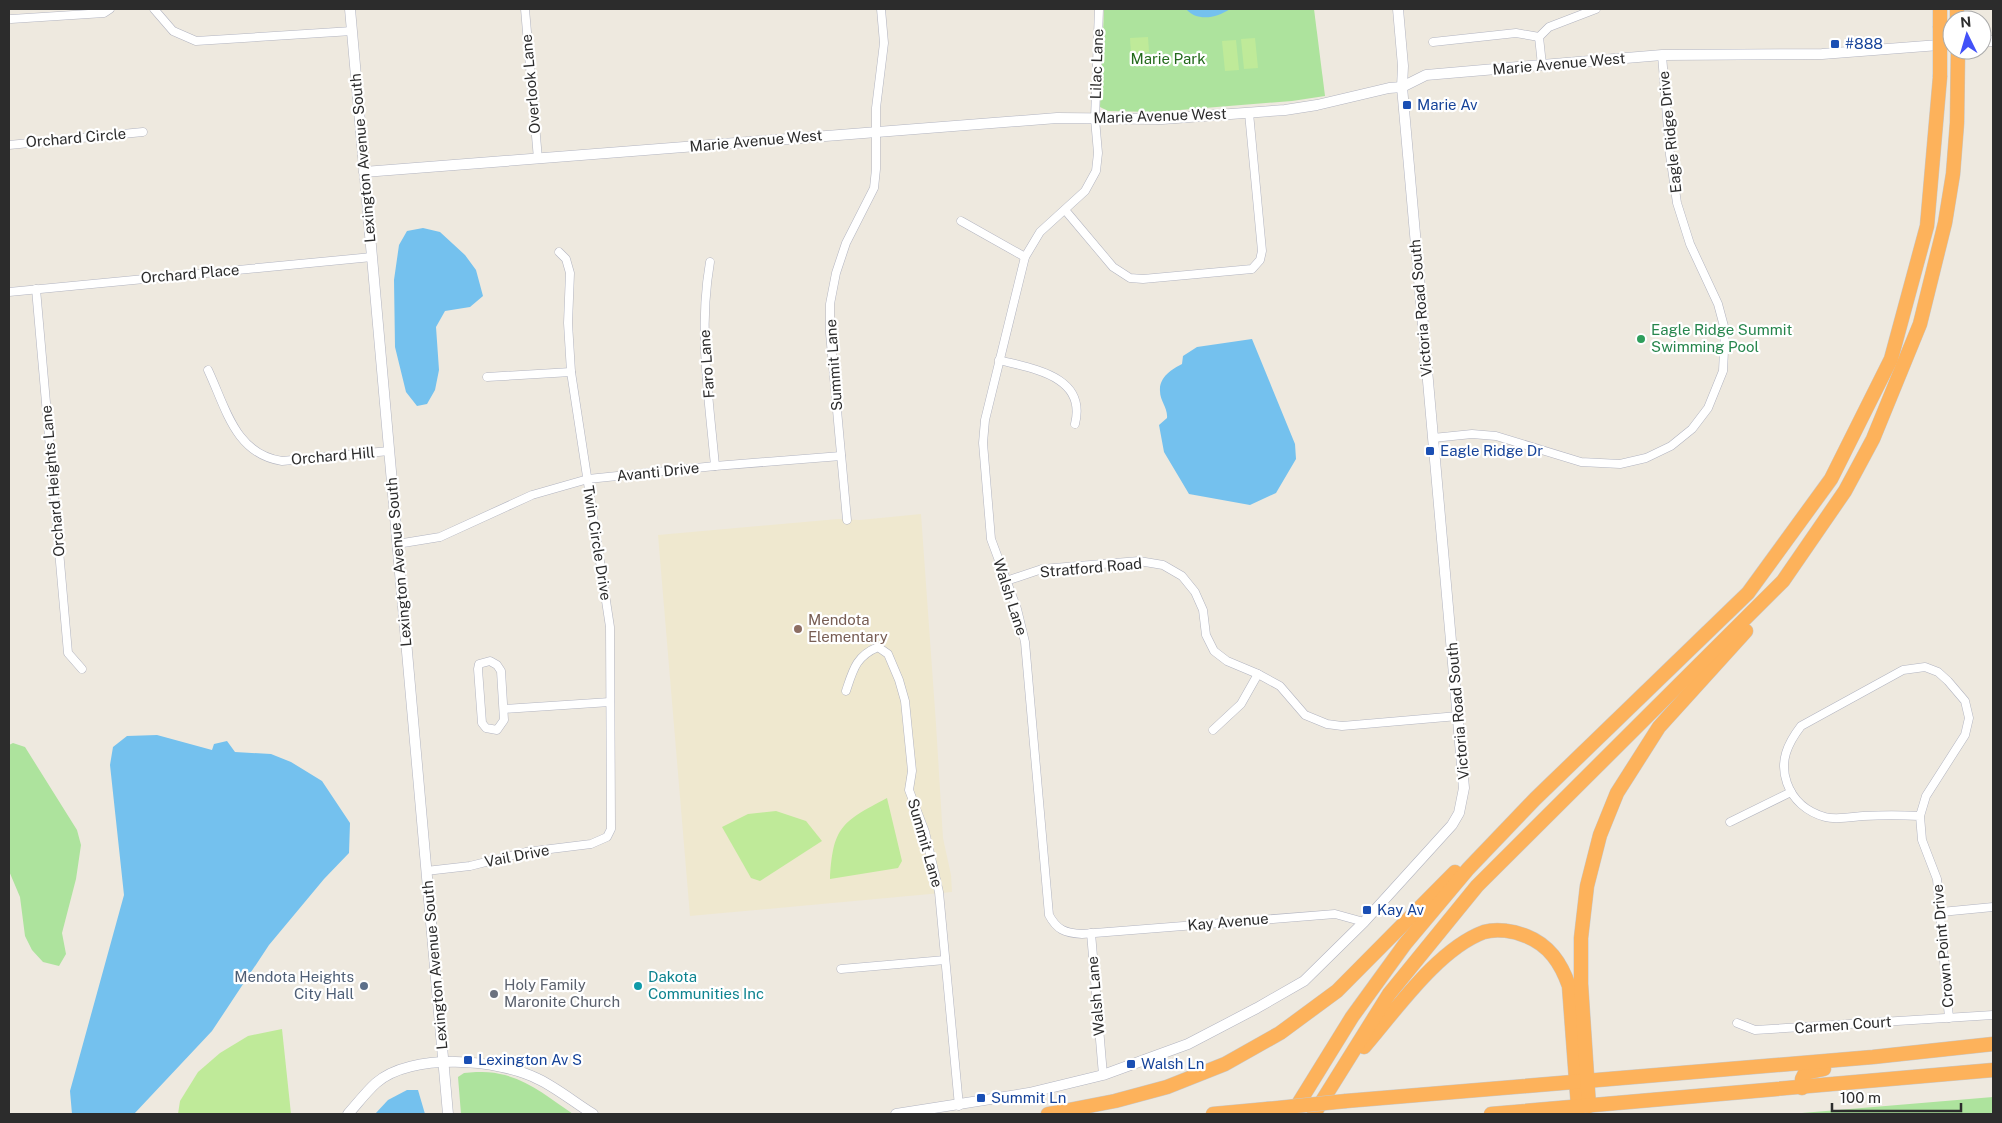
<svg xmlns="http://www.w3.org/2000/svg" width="2002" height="1123" font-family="'Public Sans',sans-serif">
	<rect width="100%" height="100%" fill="#eee9df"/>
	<polygon fill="#efe8cf" points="921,514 936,724 943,838 951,875 952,892 690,916 658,535 838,519 860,520"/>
	<g fill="#ade39d">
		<polygon points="1104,9 1314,9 1325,96 1292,101 1155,112 1108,111 1100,107"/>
		<polygon points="13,743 25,747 77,830 81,845 76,879 62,933 66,954 59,966 43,962 32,950 25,936 20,897 9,871 9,745"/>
		<path d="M 476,1072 C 484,1072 492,1072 500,1074 C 527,1079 551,1099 573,1114 L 461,1114 L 458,1077 L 464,1073 Z"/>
		<polygon points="1993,1097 1993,1114 1790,1114"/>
	</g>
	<g fill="#bfea99">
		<polygon points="1148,37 1149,52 1131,53 1130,38"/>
		<polygon points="1255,38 1258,68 1244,69 1241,39"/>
		<polygon points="1236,40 1239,70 1225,71 1222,41"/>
		<path d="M 887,798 L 902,861 L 898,868 L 830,879 C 833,826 842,822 887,798 Z"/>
		<polygon points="776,811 806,821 822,841 760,881 751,878 722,827 748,814"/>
		<polygon points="282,1029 291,1114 178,1114 180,1101 198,1072 220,1053 248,1036"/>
	</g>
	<g fill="#74c1ee">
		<path d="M 1186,9 L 1230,9 C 1217,18 1197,22 1186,9 Z"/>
		<polygon points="423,228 440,232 465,255 476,270 483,296 470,307 445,311 436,327 439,370 435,390 427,404 417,406 406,392 395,347 394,280 399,245 407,231"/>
		<path d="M 1252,339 L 1295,444 L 1296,459 L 1276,493 L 1250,505 L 1189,494 L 1164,452 L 1159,425 L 1167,418 C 1168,408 1160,401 1160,391 C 1159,377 1172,369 1182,364 L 1183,356 L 1197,347 Z"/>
		<polygon points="157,735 212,750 214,744 227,741 235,752 271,754 291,762 322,781 350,823 349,853 324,879 269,945 212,1031 134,1114 72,1114 70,1091 124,895 110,765 113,747 127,736"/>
		<polygon points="407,1090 418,1090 425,1114 375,1114 388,1100"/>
	</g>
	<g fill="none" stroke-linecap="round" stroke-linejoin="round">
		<g stroke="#b2b4c0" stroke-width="9">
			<g id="street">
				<polyline points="154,9 173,31 196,41 352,31"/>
				<polyline points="525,9 538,159"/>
				<path d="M 1099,9 L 1095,119 L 1098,153 L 1096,171 L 1085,191 L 1040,232 L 1025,257 L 985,420 L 983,443 L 991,539 L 1017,609 L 1025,642 L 1049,915 C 1057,930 1065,933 1082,934 L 1335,914 L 1364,922"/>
				<polyline points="11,19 104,13 110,9"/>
				<polyline points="1539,37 1542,65"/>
				<polyline points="1433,42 1516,33 1539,37 1549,27 1596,9"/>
				<polyline points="9,145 143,132"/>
				<polyline points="1065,210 1113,267 1130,278 1143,279 1252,269 1260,260 1262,251 1249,113"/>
				<polyline points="961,221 1025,257"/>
				<path d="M 710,262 C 698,331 709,398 715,466"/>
				<polyline points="36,289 68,653 82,669"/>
				<polyline points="9,292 372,257"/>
				<path d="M 999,360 C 1033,369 1087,376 1075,424"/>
				<path d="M 208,370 C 226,408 235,454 282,461 L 389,451"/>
				<polyline points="487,377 571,372"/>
				<polyline points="1433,438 1472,434 1496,436 1581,462 1620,464 1646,458 1671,446 1692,429 1708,408 1723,371 1725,330 1718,304 1690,244 1677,203 1670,155 1662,55"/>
				<polyline points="847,520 830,333 830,304 836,273 846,243 874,188 876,169 876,108 884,43 881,9"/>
				<polyline points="397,544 440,537 532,495 588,479 715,466 841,456"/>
				<polyline points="1006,581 1042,569 1139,561 1163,565 1182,576 1195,592 1203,610 1206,635 1214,651 1227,661 1258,674 1280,686 1305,715 1327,724 1342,726 1458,716"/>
				<polygon points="490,661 497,665 501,671 504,720 497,730 486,728 482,723 478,669 479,664"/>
				<path d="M 846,691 C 853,670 856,656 878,647 L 888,654 L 899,680 L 905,701 L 912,771 L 909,790 L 925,832 L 939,892 L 959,1106"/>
				<polyline points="504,709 610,702"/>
				<polyline points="1213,730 1241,704 1258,674"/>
				<path d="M 1920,816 C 1901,815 1882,815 1863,816 C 1852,817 1836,820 1825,817 C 1807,812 1793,800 1787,783 C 1779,761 1788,743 1801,726 L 1903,670 L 1925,667 L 1938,672 L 1948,681 L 1965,701 L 1969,718 L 1965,735 L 1926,796 L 1920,816 L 1922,840 L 1937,879 L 1949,1018"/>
				<polyline points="1730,822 1791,792"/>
				<polyline points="426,871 470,866 526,852 591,844 607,837 611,829 610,627 571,372 568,323 570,273 566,259 559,252"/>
				<polyline points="1941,912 1993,907"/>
				<polyline points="1091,933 1103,1075"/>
				<polyline points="841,969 945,960"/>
				<polyline points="1737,1023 1755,1030 1993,1015"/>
			</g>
		</g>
		<g stroke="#b2b4c0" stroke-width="11">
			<g id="secondary">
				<polyline points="350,9 448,1114"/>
				<polyline points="1982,41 1993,41"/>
				<polyline points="364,172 1057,118 1162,119 1285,110 1317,105 1389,88 1402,87 1426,75 1542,65 1662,55 1822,54 1952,44"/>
				<path d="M 348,1114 C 357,1104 366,1092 376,1083 C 411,1052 499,1059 538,1079 C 557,1088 575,1103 593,1114"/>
				<polyline points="896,1114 1029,1093 1103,1075 1188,1044 1257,1008 1304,981 1364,922 1452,825 1459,813 1464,788 1402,87 1403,66 1398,9"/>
			</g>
		</g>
		<g stroke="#c8c8c8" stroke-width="15">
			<g id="highway">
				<polyline points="1940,9 1940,26"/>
				<polyline points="1957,9 1957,20"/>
				<path d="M 1364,1047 C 1396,1010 1438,949 1484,932 C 1497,928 1514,931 1526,936 C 1549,945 1561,963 1569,986 L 1578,1107"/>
				<polyline points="1802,1088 1802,1079 1805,1073 1824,1069"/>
				<polyline points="1346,1101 1873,1057 1993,1044"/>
				<polyline points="1589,1106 1581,984 1581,938 1587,886 1600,835 1617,793 1659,727 1746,631"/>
				<polyline points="1048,1114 1115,1101 1167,1087 1225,1064 1280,1033 1337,991 1455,872"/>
				<polyline points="1213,1114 1267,1109"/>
				<polyline points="1292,1114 1352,1017 1405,944 1468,869 1535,799 1748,593 1831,479 1891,359 1927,226 1940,77"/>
				<polyline points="1314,1114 1389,994 1477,886 1783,581 1845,491 1873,439 1920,324 1945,223 1953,174 1957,123 1958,50"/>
				<polyline points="1491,1114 1993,1070"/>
			</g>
		</g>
		<use href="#street" stroke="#fff" stroke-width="8"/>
		<use href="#secondary" stroke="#fff" stroke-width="10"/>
		<use href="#highway" stroke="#fdb25b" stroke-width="14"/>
		<g stroke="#c8c8c8" stroke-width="15" stroke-linecap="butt">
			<g id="highway-bridge">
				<polyline points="1940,26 1940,77"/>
				<polyline points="1267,1109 1346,1101"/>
			</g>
		</g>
		<use href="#highway-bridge" stroke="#fdb25b" stroke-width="14"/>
	</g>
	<g fill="#1a4fb4" stroke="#fff" stroke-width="2">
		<rect x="1830" y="39" width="10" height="10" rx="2.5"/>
		<rect x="1402" y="100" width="10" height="10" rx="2.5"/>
		<rect x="1425" y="446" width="10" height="10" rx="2.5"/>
		<rect x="1362" y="905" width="10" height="10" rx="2.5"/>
		<rect x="463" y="1055" width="10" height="10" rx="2.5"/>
		<rect x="1126" y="1059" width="10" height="10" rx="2.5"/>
		<rect x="976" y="1093" width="10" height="10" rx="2.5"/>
	</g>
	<circle fill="#2e9e5b" stroke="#fff" stroke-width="2" cx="1641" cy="339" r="5"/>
	<circle fill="#8d6e63" stroke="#fff" stroke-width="2" cx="798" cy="629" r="5"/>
	<circle fill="#5c6f8a" stroke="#fff" stroke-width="2" cx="364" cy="986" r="5"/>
	<circle fill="#0f9aa8" stroke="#fff" stroke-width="2" cx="638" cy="986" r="5"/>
	<circle fill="#6b7280" stroke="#fff" stroke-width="2" cx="494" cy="994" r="5"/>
	<g text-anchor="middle" stroke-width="4.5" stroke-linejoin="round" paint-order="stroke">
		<g font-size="15" fill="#164399" stroke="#fff" text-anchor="start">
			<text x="1845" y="49">#888</text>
			<text x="1417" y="110">Marie Av</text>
			<text x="1440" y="456">Eagle Ridge Dr</text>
			<text x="1377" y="915">Kay Av</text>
			<text x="478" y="1065">Lexington Av S</text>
			<text x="1141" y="1069">Walsh Ln</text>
			<text x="991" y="1103">Summit Ln</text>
		</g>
		<g font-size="15" fill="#246a1c" stroke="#fff">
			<text x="1168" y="64">Marie Park</text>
		</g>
		<g font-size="15" fill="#2c2c2c" stroke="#fff">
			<text transform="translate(1097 64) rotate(-88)" y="5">Lilac Lane</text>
			<text transform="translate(1559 64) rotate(-5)" y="5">Marie Avenue West</text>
			<text transform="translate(531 84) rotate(-95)" y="5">Overlook Lane</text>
			<text transform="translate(1160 116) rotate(-2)" y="5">Marie Avenue West</text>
			<text transform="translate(1670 132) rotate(-96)" y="5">Eagle Ridge Drive</text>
			<text transform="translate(76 138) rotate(-5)" y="5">Orchard Circle</text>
			<text transform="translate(756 141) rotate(-5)" y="5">Marie Avenue West</text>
			<text transform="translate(363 158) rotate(-95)" y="5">Lexington Avenue South</text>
			<text transform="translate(190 274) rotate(-5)" y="5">Orchard Place</text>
			<text transform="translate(1421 308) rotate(-95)" y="5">Victoria Road South</text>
			<text transform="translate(707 364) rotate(-94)" y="5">Faro Lane</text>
			<text transform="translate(834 365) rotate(-94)" y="5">Summit Lane</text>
			<text transform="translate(333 456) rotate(-5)" y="5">Orchard Hill</text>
			<text transform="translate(658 472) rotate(-6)" y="5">Avanti Drive</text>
			<text transform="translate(53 481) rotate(-95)" y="5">Orchard Heights Lane</text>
			<text transform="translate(597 543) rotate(81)" y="5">Twin Circle Drive</text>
			<text transform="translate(399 562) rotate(-95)" y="5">Lexington Avenue South</text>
			<text transform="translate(1091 568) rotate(-5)" y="5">Stratford Road</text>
			<text transform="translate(1010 597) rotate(72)" y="5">Walsh Lane</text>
			<text transform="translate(1458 711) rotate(-95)" y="5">Victoria Road South</text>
			<text transform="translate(925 843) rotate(74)" y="5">Summit Lane</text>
			<text transform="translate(517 856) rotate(-11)" y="5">Vail Drive</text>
			<text transform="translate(1228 922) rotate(-5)" y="5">Kay Avenue</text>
			<text transform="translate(1943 946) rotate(-95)" y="5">Crown Point Drive</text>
			<text transform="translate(435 965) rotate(-95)" y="5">Lexington Avenue South</text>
			<text transform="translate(1096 996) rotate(-95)" y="5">Walsh Lane</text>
			<text transform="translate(1843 1025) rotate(-4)" y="5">Carmen Court</text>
		</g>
		<g font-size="15" fill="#27864d" stroke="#fff" text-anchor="start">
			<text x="1651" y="335">Eagle Ridge Summit<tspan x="1651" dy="17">Swimming Pool</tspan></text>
		</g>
		<g font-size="15" fill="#785e54" stroke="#fff" text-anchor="start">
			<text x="808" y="625">Mendota<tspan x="808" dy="17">Elementary</tspan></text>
		</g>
		<g font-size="15" fill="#4e5e75" stroke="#fff" text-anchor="end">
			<text x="354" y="982">Mendota Heights<tspan x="354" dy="17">City Hall</tspan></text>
		</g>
		<g font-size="15" fill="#0d838f" stroke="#fff" text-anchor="start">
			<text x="648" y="982">Dakota<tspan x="648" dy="17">Communities Inc</tspan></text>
		</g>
		<g font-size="15" fill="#5b616d" stroke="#fff" text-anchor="start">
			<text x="504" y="990">Holy Family<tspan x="504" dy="17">Maronite Church</tspan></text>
		</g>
	</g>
	<rect width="2002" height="1123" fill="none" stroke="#2c2c2c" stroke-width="20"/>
	<g transform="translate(1967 35) rotate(355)"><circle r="24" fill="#ffffff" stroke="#ababab"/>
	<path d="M0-4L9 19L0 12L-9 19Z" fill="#4251f8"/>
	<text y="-8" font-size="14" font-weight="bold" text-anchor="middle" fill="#2c2c2c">N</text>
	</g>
	<path d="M1832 1103v8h129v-8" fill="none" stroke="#2c2c2c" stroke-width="2.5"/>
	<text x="1840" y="1103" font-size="15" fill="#2c2c2c" stroke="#ffffff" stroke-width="4" paint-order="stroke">100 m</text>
</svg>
